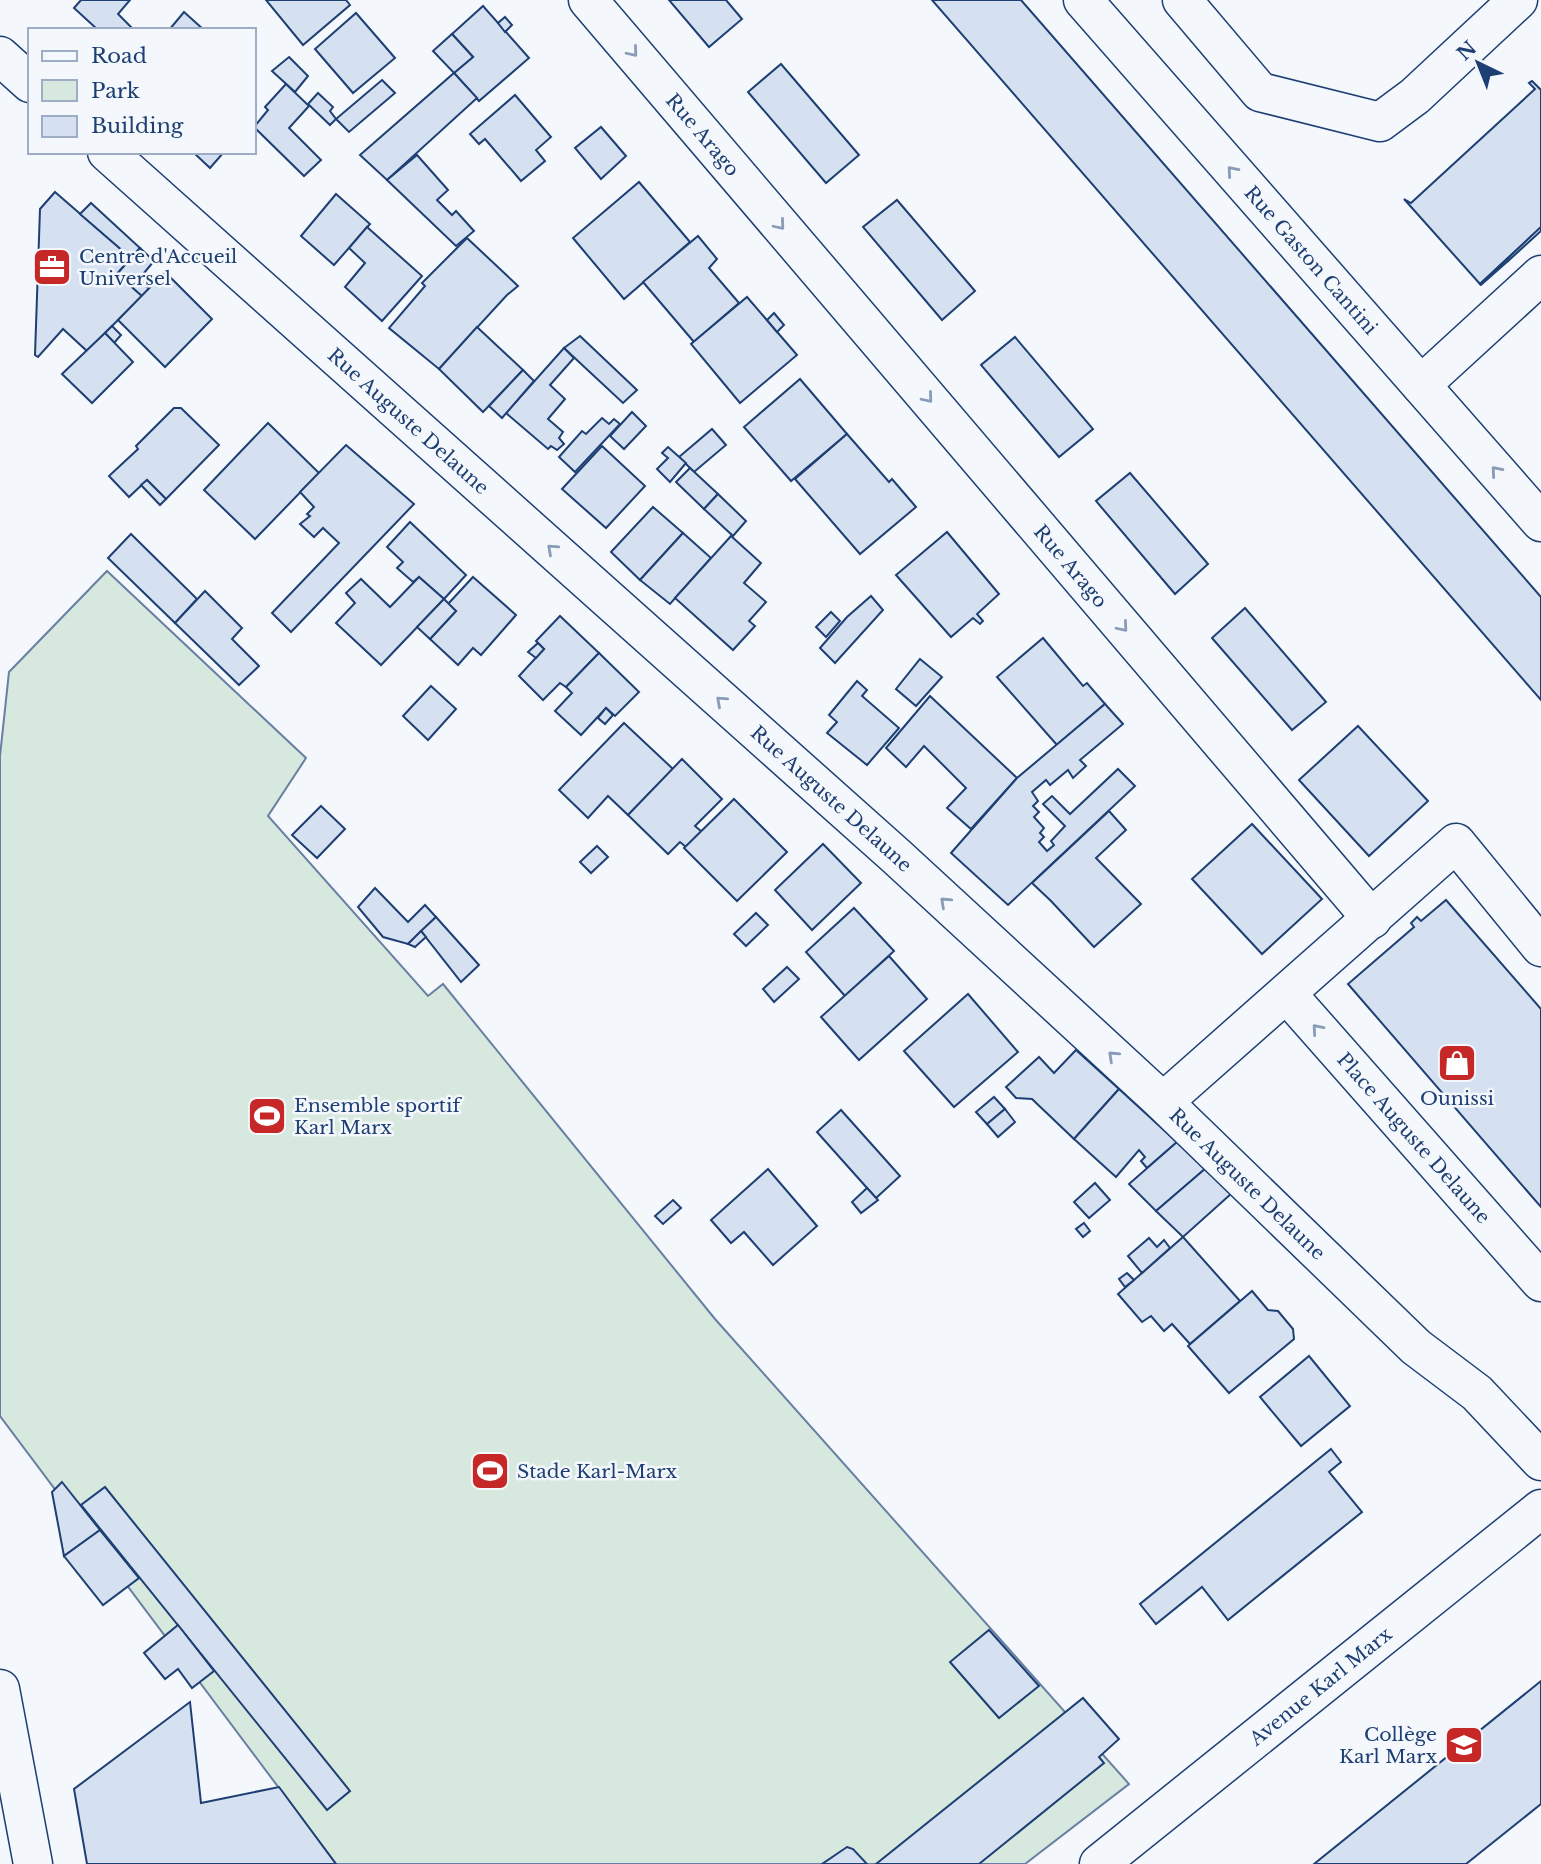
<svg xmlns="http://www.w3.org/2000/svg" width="1541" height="1864" font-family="'Libre Baskerville',serif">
	<rect width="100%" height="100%" fill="#f4f7fb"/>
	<polygon fill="#d7e8df" stroke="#687fa3" stroke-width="2" points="107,571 306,758 268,816 428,996 443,984 715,1319 1129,1784 1025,1864 336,1864 0,1416 0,756 9,672"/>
	<g fill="#d5e0f0" stroke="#1d3f73" stroke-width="2">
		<polygon points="81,0 130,0 118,14 134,30 98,30 74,8"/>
		<polygon points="266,0 346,0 350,5 303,45"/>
		<polygon points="669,0 726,0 742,19 709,47"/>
		<polygon points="932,0 1021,0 1541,597 1541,700"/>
		<polygon points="483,6 529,58 479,101 454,73 473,57 452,34"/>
		<polygon points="184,12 204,30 169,30"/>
		<polygon points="356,13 395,58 353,93 315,49"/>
		<polygon points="505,17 512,25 505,32 498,23"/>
		<polygon points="452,34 473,57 454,73 433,51"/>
		<polygon points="289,57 308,76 295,92 272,71"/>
		<polygon points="781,64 859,155 826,183 748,92"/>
		<polygon points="454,73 477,98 387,180 360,155"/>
		<polygon points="382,80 395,93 349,132 336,119"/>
		<polygon points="1532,81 1541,90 1541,227 1480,284 1404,199 1411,203 1535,89 1529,83"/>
		<polygon points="286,84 309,106 289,128 321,160 304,176 254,127 268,110 265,107"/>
		<polygon points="318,93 333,107 330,111 336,119 330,125 308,104"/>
		<polygon points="515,95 551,137 536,150 545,161 521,181 485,139 479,144 470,134"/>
		<polygon points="601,127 626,156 601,179 575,148"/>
		<polygon points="193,152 224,152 210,168"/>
		<polygon points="417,155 448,190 437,200 452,215 456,211 474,231 456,246 387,180"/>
		<polygon points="639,182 690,242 624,299 573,238"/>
		<polygon points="55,192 131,258 117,274 142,296 87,351 63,329 38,357 35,355 40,209"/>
		<polygon points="336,194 370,224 334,265 301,236"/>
		<polygon points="897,200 975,291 942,320 863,227"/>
		<polygon points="91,203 140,248 131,258 80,214"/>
		<polygon points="367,227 422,276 382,321 345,287 365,263 349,248"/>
		<polygon points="1541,227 1541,231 1508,261 1507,259"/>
		<polygon points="698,236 717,259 709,268 739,303 694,342 643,282"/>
		<polygon points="467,238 518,286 507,295 439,369 389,328 425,286 422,283"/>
		<polygon points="140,248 154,261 139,279 149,289 142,296 117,274"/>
		<polygon points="1507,259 1508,261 1481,285 1480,284"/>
		<polygon points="165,272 212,319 165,367 118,320"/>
		<polygon points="747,297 797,355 740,403 691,344"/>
		<polygon points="774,313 784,325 777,332 767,320"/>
		<polygon points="112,326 121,335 114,343 105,333"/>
		<polygon points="477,327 523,370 483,412 439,369"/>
		<polygon points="105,333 133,362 92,403 62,374"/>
		<polygon points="580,336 637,390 623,403 564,348"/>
		<polygon points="1015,337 1093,429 1059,457 981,365"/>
		<polygon points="564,348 574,358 550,385 565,399 548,419 563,432 559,438 564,444 557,450 551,446 548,449 506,413"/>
		<polygon points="523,370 534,381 502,418 489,406"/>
		<polygon points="800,379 847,434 791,481 744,427"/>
		<polygon points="174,408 181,408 219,445 166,499 147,480 129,497 109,476 138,449 136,446"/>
		<polygon points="632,412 646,426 624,449 610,436"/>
		<polygon points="602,418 609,424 614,419 620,424 575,472 559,457 582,431 586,434"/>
		<polygon points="268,423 319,473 255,539 204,490"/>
		<polygon points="712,429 726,445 694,472 679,457"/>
		<polygon points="847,434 889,482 892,479 916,507 860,554 795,479"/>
		<polygon points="346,445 414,504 291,632 272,613 339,543 323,528 314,537 300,524 310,516 307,514 314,507 300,492"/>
		<polygon points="602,446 645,486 606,528 562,489"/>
		<polygon points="668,447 686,463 670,482 657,469 668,458 662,453"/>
		<polygon points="690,468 718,494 704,509 676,482"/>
		<polygon points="1130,473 1208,564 1175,594 1096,501"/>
		<polygon points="147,480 166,499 160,505 141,485"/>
		<polygon points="718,494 746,521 733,536 704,509"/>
		<polygon points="653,507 683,533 640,580 611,552"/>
		<polygon points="410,522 466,575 444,599 419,577 413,582 397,568 403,562 387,547"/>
		<polygon points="947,532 999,594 977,614 983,621 980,624 973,618 951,637 896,575"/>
		<polygon points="683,533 711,558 670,604 640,580"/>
		<polygon points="131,534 197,599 175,623 108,558"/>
		<polygon points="731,536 761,563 744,583 766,602 749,621 755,626 733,650 675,598"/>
		<polygon points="419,577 444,599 381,665 336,623 355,603 346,593 361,579 390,607"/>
		<polygon points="473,577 516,615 481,655 473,648 458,665 430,639 456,611 448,604"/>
		<polygon points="205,591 242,628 232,639 259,666 239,685 175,623"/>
		<polygon points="871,596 883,610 835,663 820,648 847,617"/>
		<polygon points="444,599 456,611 430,639 417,627"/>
		<polygon points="1245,608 1326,702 1292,730 1212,638"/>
		<polygon points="831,612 840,621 826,637 816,627"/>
		<polygon points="560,616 599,653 566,687 560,683 543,700 519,676 544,649 536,641"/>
		<polygon points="1043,638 1083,686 1087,683 1105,704 1057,745 997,677"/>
		<polygon points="538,643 544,649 536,658 528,652"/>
		<polygon points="599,653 639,692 615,716 606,708 581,735 555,711 572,693 566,687"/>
		<polygon points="920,659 942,677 916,706 896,689"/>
		<polygon points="857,681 867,690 862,696 899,728 867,765 827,733 837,722 829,715"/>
		<polygon points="431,686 456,709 428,740 403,716"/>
		<polygon points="930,696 1017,778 971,829 947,808 966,788 924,746 906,767 886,748"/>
		<polygon points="1105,704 1123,724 1080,760 1086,766 1073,778 1068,770 1050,785 1046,780 1032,792 1038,801 1033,806 1039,812 1034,817 1044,828 1040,833 1044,837 1039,842 1047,851 1054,845 1051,841 1065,826 1043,804 1052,796 1070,814 1118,769 1135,786 1008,905 951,853 1017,778"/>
		<polygon points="606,708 613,715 605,724 598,718"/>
		<polygon points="624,723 673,769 628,815 608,796 588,818 559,790"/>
		<polygon points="1358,726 1428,801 1369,856 1299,780"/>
		<polygon points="682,759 722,799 695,826 702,832 686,847 680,842 668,854 628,815"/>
		<polygon points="734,799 787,852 737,901 684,848"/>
		<polygon points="321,806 345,829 317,858 292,835"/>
		<polygon points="1109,811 1126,830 1096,858 1141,904 1094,947 1051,901 1032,883"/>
		<polygon points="1252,824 1322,899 1262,954 1192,879"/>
		<polygon points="823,844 861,883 812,930 775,890"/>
		<polygon points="597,846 608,857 591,873 580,862"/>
		<polygon points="375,888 408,922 425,905 436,917 408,944 383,937 358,907"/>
		<polygon points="1446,900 1541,1009 1541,1207 1348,984 1414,927 1411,923 1417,917 1421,921"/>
		<polygon points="854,908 894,951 845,996 806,952"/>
		<polygon points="756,913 768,925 746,946 734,934"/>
		<polygon points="436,917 479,965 461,982 421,931"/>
		<polygon points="421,931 426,937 415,947 408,944"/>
		<polygon points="889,956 927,999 859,1060 821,1017"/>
		<polygon points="787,967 799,979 774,1002 763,989"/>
		<polygon points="968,994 1018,1052 954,1107 904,1051"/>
		<polygon points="1076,1050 1119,1089 1074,1139 1032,1099 1016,1098 1006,1087 1039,1057 1054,1073"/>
		<polygon points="1119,1089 1177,1142 1147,1168 1141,1161 1145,1157 1139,1150 1116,1177 1074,1139"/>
		<polygon points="994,1097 1005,1109 987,1124 976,1112"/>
		<polygon points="1005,1109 1015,1122 998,1137 987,1124"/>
		<polygon points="841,1110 900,1176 876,1198 817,1132"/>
		<polygon points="1177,1142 1206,1168 1156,1211 1129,1184"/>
		<polygon points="1206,1168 1232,1193 1183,1237 1156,1211"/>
		<polygon points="768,1169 817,1226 773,1265 744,1232 731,1243 711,1220"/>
		<polygon points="1095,1183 1110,1200 1089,1218 1074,1202"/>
		<polygon points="867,1188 878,1200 861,1213 852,1202"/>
		<polygon points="673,1200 681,1208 663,1224 655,1216"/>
		<polygon points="1084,1223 1090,1231 1083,1237 1076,1229"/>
		<polygon points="1183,1237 1240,1301 1190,1344 1172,1324 1164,1331 1151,1316 1142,1322 1118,1294"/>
		<polygon points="1149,1238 1157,1247 1164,1240 1170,1248 1142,1273 1128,1256"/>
		<polygon points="1127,1273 1134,1280 1125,1287 1119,1279"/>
		<polygon points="1252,1291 1268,1310 1278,1311 1293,1329 1294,1339 1229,1393 1188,1346"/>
		<polygon points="1309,1356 1350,1406 1301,1446 1260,1397"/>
		<polygon points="1331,1449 1341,1462 1329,1472 1362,1512 1228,1620 1202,1587 1156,1624 1140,1604"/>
		<polygon points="62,1482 100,1530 64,1556 52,1492"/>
		<polygon points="105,1487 350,1791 327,1810 81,1505"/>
		<polygon points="100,1530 139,1578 103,1605 64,1556"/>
		<polygon points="178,1625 214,1671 192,1688 178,1669 165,1679 144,1653"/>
		<polygon points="989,1630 1039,1686 999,1718 950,1662"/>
		<polygon points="1541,1681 1541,1804 1466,1864 1314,1864"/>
		<polygon points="1083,1698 1119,1739 1099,1757 1104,1763 979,1864 876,1864"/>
		<polygon points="190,1702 201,1803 279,1787 336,1864 87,1864 74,1789"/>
		<polygon points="847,1847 853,1849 867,1864 822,1864"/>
	</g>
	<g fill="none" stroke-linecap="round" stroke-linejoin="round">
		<g stroke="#1d3f73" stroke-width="41">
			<g id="minor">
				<path id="s1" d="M 588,0 L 1372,919"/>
				<path id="s2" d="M 1083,0 L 1541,522"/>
				<polyline points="1182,0 1260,92 1380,122 1415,96 1518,0"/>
				<polyline points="0,56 30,83"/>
				<path id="s3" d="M 107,152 L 896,856 L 1163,1102 L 1416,1347 L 1477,1393 L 1541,1461"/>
				<polyline points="1421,385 1541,275"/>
				<path id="s4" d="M 1287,994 L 1541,1282"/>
				<polyline points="1163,1102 1456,843 1541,947"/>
				<polyline points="0,1689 33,1864"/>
				<path id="s5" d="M 1099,1864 L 1541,1509"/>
			</g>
		</g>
		<use href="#minor" stroke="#f4f7fb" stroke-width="38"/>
	</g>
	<defs><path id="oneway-chevron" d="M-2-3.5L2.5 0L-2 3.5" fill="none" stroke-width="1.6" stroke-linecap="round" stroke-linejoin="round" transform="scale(1.75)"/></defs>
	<g stroke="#889bb7">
		<use href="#oneway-chevron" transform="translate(633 52) rotate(50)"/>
		<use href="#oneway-chevron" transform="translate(1232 171) rotate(-131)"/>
		<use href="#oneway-chevron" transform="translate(780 225) rotate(50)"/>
		<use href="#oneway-chevron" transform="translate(928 398) rotate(50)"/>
		<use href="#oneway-chevron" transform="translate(1496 471) rotate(-131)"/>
		<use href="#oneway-chevron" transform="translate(552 549) rotate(-138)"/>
		<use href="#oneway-chevron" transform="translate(1123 627) rotate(50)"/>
		<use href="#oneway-chevron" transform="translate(721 701) rotate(-138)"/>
		<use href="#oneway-chevron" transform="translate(945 902) rotate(-137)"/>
		<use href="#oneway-chevron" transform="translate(1317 1029) rotate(-131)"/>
		<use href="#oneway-chevron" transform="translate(1113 1056) rotate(-137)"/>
	</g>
	<defs>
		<g id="office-square" transform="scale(2.0125)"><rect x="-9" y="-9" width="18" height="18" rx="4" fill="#c62828" stroke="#f4f7fb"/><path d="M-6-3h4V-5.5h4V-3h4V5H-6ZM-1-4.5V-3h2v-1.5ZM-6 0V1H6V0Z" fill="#fff"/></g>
		<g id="shop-square" transform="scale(2.0125)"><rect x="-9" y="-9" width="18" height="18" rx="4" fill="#c62828" stroke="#f4f7fb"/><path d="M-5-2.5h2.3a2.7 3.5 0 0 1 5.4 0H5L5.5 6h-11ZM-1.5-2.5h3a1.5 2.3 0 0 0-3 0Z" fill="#fff"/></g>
		<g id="stadium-square" transform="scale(2.0125)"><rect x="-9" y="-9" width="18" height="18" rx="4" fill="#c62828" stroke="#f4f7fb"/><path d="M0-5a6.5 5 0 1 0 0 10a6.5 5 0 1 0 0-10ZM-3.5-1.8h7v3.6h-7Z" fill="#fff"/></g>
		<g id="school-square" transform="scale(2.0125)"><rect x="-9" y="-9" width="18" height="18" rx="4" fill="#c62828" stroke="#f4f7fb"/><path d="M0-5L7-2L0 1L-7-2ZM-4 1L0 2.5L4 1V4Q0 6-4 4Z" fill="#fff"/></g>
	</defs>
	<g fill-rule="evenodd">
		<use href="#office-square" x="52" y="267"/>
		<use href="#shop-square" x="1457" y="1063"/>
		<use href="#stadium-square" x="267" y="1116"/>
		<use href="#stadium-square" x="490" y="1471"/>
		<use href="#school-square" x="1464" y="1745"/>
	</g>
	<g text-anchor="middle" stroke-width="5" stroke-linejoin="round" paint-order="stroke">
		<g font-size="19" fill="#1d3f73" stroke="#f4f7fb">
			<text dy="7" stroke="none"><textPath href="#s1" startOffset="177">Rue Arago</textPath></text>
			<text dy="7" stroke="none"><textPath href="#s2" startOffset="346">Rue Gaston Cantini</textPath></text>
			<text dy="7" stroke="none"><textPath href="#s3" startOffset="404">Rue Auguste Delaune</textPath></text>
			<text dy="7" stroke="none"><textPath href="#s1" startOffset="744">Rue Arago</textPath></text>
			<text dy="7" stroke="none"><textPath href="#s3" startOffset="971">Rue Auguste Delaune</textPath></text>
			<text dy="7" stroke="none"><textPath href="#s4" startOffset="192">Place Auguste Delaune</textPath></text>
			<text dy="7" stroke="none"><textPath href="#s3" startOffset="1538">Rue Auguste Delaune</textPath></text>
			<text dy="7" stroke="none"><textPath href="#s5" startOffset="284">Avenue Karl Marx</textPath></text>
		</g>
		<g font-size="19" fill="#1d3f73" stroke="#f4f7fb" text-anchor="start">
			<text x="79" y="263">Centre d'Accueil<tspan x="79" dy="22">Universel</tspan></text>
			<text x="1457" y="1105" text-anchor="middle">Ounissi</text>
			<text x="294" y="1112">Ensemble sportif<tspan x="294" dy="22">Karl Marx</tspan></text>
			<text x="517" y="1478">Stade Karl-Marx</text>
			<text x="1437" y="1741" text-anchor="end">Collège<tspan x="1437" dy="22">Karl Marx</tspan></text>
		</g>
	</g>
	<rect x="28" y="28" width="228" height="126" fill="#f4f7fb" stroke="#9eadc5" stroke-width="2"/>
	<rect x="42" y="51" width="35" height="10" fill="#f4f7fb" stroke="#9eadc5" stroke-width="2"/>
	<text x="91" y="63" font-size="21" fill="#1d3f73">Road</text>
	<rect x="42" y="80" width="35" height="21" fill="#d7e8df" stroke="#9eadc5" stroke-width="2"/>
	<text x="91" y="98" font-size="21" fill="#1d3f73">Park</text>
	<rect x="42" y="116" width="35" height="21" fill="#d5e0f0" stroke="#9eadc5" stroke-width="2"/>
	<text x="91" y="133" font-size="21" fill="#1d3f73">Building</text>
	<g transform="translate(1478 63) rotate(317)" stroke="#f4f7fb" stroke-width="5" paint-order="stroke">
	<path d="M0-5L12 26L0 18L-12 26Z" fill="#1d3f73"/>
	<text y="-10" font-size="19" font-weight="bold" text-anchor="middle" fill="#1d3f73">N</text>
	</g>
</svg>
